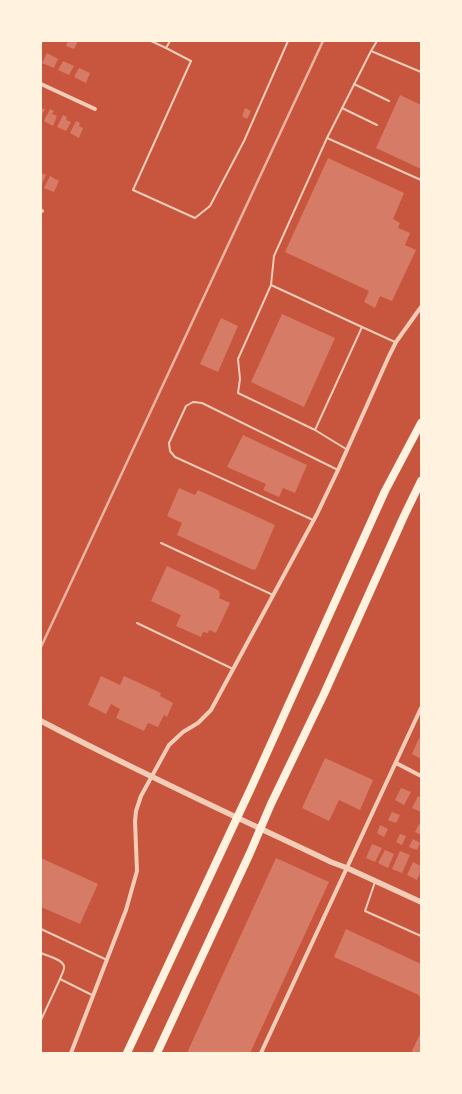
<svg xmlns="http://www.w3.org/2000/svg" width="462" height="1094" font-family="Poppins,sans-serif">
	<rect width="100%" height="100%" fill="#c8553d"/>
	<g fill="#d67c66">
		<polygon points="68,41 78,41 74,49 66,46"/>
		<polygon points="47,53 58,59 54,68 42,63"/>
		<polygon points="63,61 74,66 69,75 58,70"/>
		<polygon points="79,68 90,73 86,83 74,77"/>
		<polygon points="400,95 421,105 421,169 376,148"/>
		<polygon points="41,108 45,109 41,117"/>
		<polygon points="245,108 251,111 247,119 242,116"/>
		<polygon points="50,109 54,111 52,114 57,116 53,126 44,121"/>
		<polygon points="63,115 67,117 66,120 71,122 66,131 57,127"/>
		<polygon points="76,121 80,123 79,126 83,128 79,138 70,133"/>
		<polygon points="328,158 404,193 393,219 400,223 398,228 410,233 405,245 416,250 392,301 380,296 375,308 364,302 369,291 285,252"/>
		<polygon points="41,173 46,175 41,186"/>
		<polygon points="50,176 59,181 54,192 44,188"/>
		<polygon points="282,314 335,338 304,407 251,382"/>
		<polygon points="221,318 238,326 218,372 200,364"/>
		<polygon points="243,435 307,465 295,493 283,488 279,497 263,490 266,484 227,467"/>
		<polygon points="179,488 195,495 198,490 275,525 256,569 253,570 177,535 182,523 167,516"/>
		<polygon points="167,566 218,590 220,594 219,598 230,603 216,633 209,630 208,633 203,632 201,637 176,626 181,615 151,601"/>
		<polygon points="101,676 120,685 124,676 161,693 160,696 173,703 167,717 164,715 158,727 148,723 144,731 116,718 120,709 111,704 106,714 88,705"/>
		<polygon points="419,738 421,739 421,759 412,754"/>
		<polygon points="325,758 373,780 360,810 339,800 329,821 302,808"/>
		<polygon points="401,788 411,792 404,805 395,800"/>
		<polygon points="418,796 421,798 421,812 412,808"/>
		<polygon points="392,812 400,815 396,823 388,820"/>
		<polygon points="419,824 421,825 421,835 415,832"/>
		<polygon points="380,825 388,829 384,837 377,833"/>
		<polygon points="400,834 406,836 402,845 396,842"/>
		<polygon points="413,839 420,843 417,850 409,847"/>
		<polygon points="372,844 382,848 375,862 366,858"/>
		<polygon points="385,850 394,854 388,868 378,863"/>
		<polygon points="400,851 410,855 402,873 392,869"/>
		<polygon points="41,858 98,884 80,924 41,907"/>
		<polygon points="276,858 329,882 250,1053 187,1053"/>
		<polygon points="413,862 421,866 421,871 417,880 407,875"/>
		<polygon points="346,929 421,964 421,1001 419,995 334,957"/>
		<polygon points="421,1032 421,1053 411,1053"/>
	</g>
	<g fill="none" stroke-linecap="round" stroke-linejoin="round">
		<g stroke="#f1ccb7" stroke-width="2">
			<polyline points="151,41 166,48 170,41"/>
			<polyline points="166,48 191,61 133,190 195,218 210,206 244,141 288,41"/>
			<polyline points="371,51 377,41"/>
			<polyline points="421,72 371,51 327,138 421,180"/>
			<polyline points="354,84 389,101"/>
			<polyline points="342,108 377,125"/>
			<polyline points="271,285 274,256 327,138"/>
			<polyline points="315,430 362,327 395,342"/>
			<polyline points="346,449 315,430 238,393 240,379 238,359 271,285 362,327"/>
			<polyline points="313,520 175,457 170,451 169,443 186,406 193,402 202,403 338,470"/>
			<polyline points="161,543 273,595"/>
			<polyline points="137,623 233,669"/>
			<polyline points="375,882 365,911 421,936"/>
			<polyline points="41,929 107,960"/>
			<path d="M 41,953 C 47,956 62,959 64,966 C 65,970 61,975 60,979 L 92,995"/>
			<polyline points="41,1020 60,979"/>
		</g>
		<g stroke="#f1ccb7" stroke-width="4">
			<polyline points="41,84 95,109"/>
			<polyline points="41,211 42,211"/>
			<polyline points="396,763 421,776"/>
			<polyline points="71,1053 126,910 137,871 135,821 136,811 141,796 169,745 183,732 198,723 211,710 317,514 338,470 389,356 396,342 421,307"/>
			<polyline points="261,1053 421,708"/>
		</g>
		<path stroke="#f1ccb7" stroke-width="5.5" d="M 41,721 C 136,771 234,816 331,862 L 347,868 L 421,902"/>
		<g stroke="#fff3e0" stroke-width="8">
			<polyline points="127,1053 251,788 385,491 421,423"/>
			<polyline points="157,1053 250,853 271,804 324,694 404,516 421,481"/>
		</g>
		<polyline stroke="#e9b49f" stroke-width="2.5" points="41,647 323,41"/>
	</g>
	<rect width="462" height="1094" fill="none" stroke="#fff3e0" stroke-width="84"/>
</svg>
